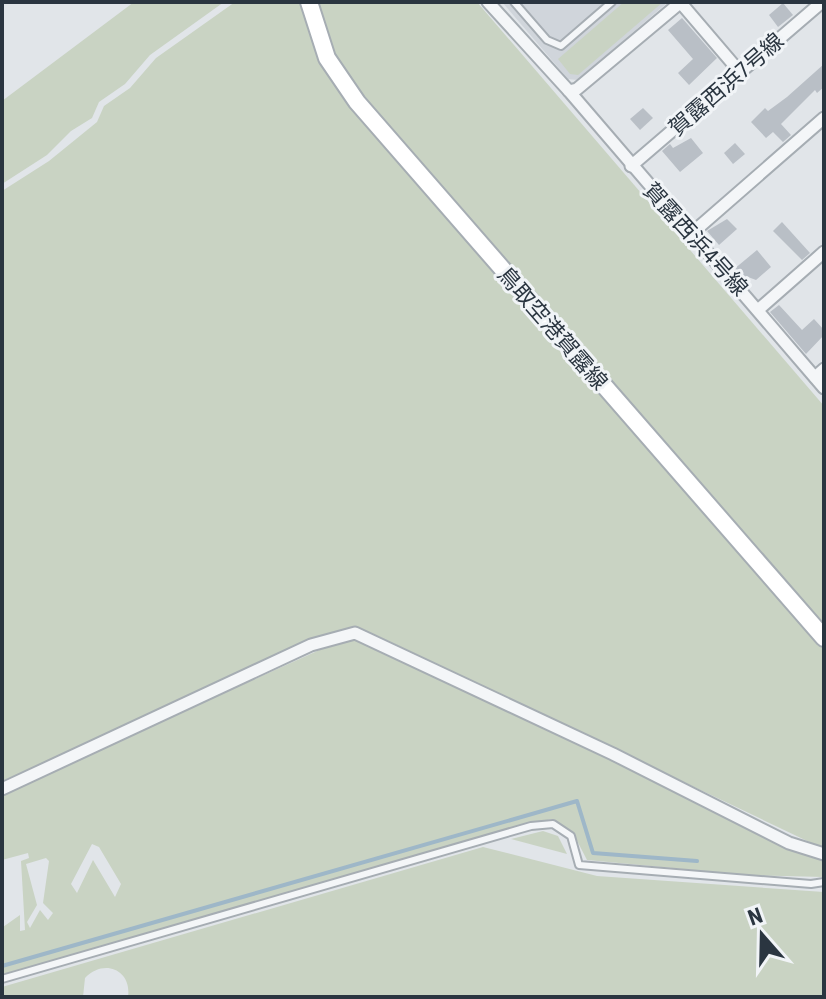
<svg xmlns="http://www.w3.org/2000/svg" width="826" height="999" font-family="'Roboto Condensed','Noto Sans JP',sans-serif">
	<rect width="100%" height="100%" fill="#e1e5e9"/>
	<polygon fill="#d0d5db" points="502,2 668,2 578,80 568,79"/>
	<g fill="#c9d3c3" fill-rule="evenodd">
		<polygon points="134,2 224,2 150,55 125,84 99,102 92,118 71,131 47,155 2,184 2,101"/>
		<polygon points="235,2 477,2 824,406 824,849 378,636 356,630 322,636 141,721 2,781 2,191 49,161 97,122 104,106 130,88 156,58"/>
		<polygon points="624,2 663,2 578,75 570,74 558,59"/>
		<path d="M 353,639 L 373,644 L 824,859 L 824,877 L 747,875 L 587,860 L 572,831 L 551,819 L 2,977 L 2,923 L 3,927 L 20,915 L 20,931 L 25,930 L 21,861 L 29,858 L 28,853 L 2,860 L 2,793 L 335,643 ZM 92,844 L 99,847 L 121,884 L 115,897 L 93,860 L 77,893 L 71,884 ZM 46,858 L 49,861 L 43,903 L 53,913 L 48,920 L 40,910 L 30,928 L 27,922 L 37,905 L 26,864 Z"/>
		<polygon points="543,831 558,836 567,854 511,839"/>
		<path d="M 483,847 L 597,876 L 824,892 L 824,997 L 128,997 C 132,970 104,958 85,978 L 83,997 L 2,997 L 2,987 Z"/>
	</g>
	<g fill="none" stroke-linecap="round" stroke-linejoin="round">
		<polyline stroke="#9eb7c8" stroke-width="4" points="2,966 577,801 593,853 697,861"/>
	</g>
	<g fill="#b9bfc6">
		<polygon points="783,3 793,15 778,27 769,15"/>
		<polygon points="682,18 717,58 689,85 678,73 693,59 668,30"/>
		<polygon points="824,64 824,87 817,93 815,90 781,124 791,135 783,142 773,132 766,138 751,122 765,108 768,111 787,97"/>
		<polygon points="643,108 653,118 640,130 630,119"/>
		<polygon points="691,138 703,153 680,172 662,151 670,144 673,148"/>
		<polygon points="735,143 745,154 733,164 724,153"/>
		<polygon points="727,219 737,229 719,245 707,231"/>
		<polygon points="782,222 810,253 802,260 773,231"/>
		<polygon points="757,250 771,267 756,280 748,277 743,280 733,270"/>
		<polygon points="779,305 802,330 814,319 824,330 824,335 806,354 770,312"/>
	</g>
	<g fill="none" stroke-linecap="round" stroke-linejoin="round">
		<g stroke="#a6adb3" stroke-width="10">
			<g id="service">
				<polyline points="514,2 547,40 561,46 612,2"/>
				<polyline points="2,979 531,826 553,824 571,836 579,865 811,884 824,882"/>
			</g>
		</g>
		<g stroke="#a6adb3" stroke-width="15">
			<g id="minor">
				<polyline points="488,2 569,91 577,89 681,2"/>
				<polyline points="680,2 739,71"/>
				<polyline points="569,91 824,388"/>
				<polyline points="631,166 822,2"/>
				<polyline points="691,234 824,118"/>
				<polyline points="758,310 824,252"/>
				<polyline points="815,377 824,369"/>
				<polyline points="2,789 311,645 355,633 613,754 789,843 824,854"/>
			</g>
		</g>
		<g stroke="#a6adb3" stroke-width="20">
			<polyline id="secondary" points="309,2 327,58 357,102 824,638"/>
		</g>
		<use href="#service" stroke="#f4f6f8" stroke-width="6"/>
		<use href="#minor" stroke="#f4f6f8" stroke-width="11"/>
		<use href="#secondary" stroke="#fff" stroke-width="16"/>
	</g>
	<g text-anchor="middle" stroke-width="6" stroke-linejoin="round" paint-order="stroke">
		<g font-size="22" fill="#2a3540" stroke="#f1f4f7">
			<text transform="translate(726 84) rotate(-41)" y="8">賀露西浜7号線</text>
			<text transform="translate(696 239) rotate(48)" y="8">賀露西浜4号線</text>
			<text transform="translate(553 328) rotate(49)" y="8">鳥取空港賀露線</text>
		</g>
	</g>
	<rect width="826" height="999" fill="none" stroke="#2a3540" stroke-width="8"/>
	<g transform="translate(762 935) rotate(340)" stroke="#f1f4f7" stroke-width="6" paint-order="stroke">
	<path d="M0-6L14 30L0 20L-14 30Z" fill="#2a3540"/>
	<text y="-12" font-size="22" font-weight="bold" text-anchor="middle" fill="#2a3540">N</text>
	</g>
</svg>
